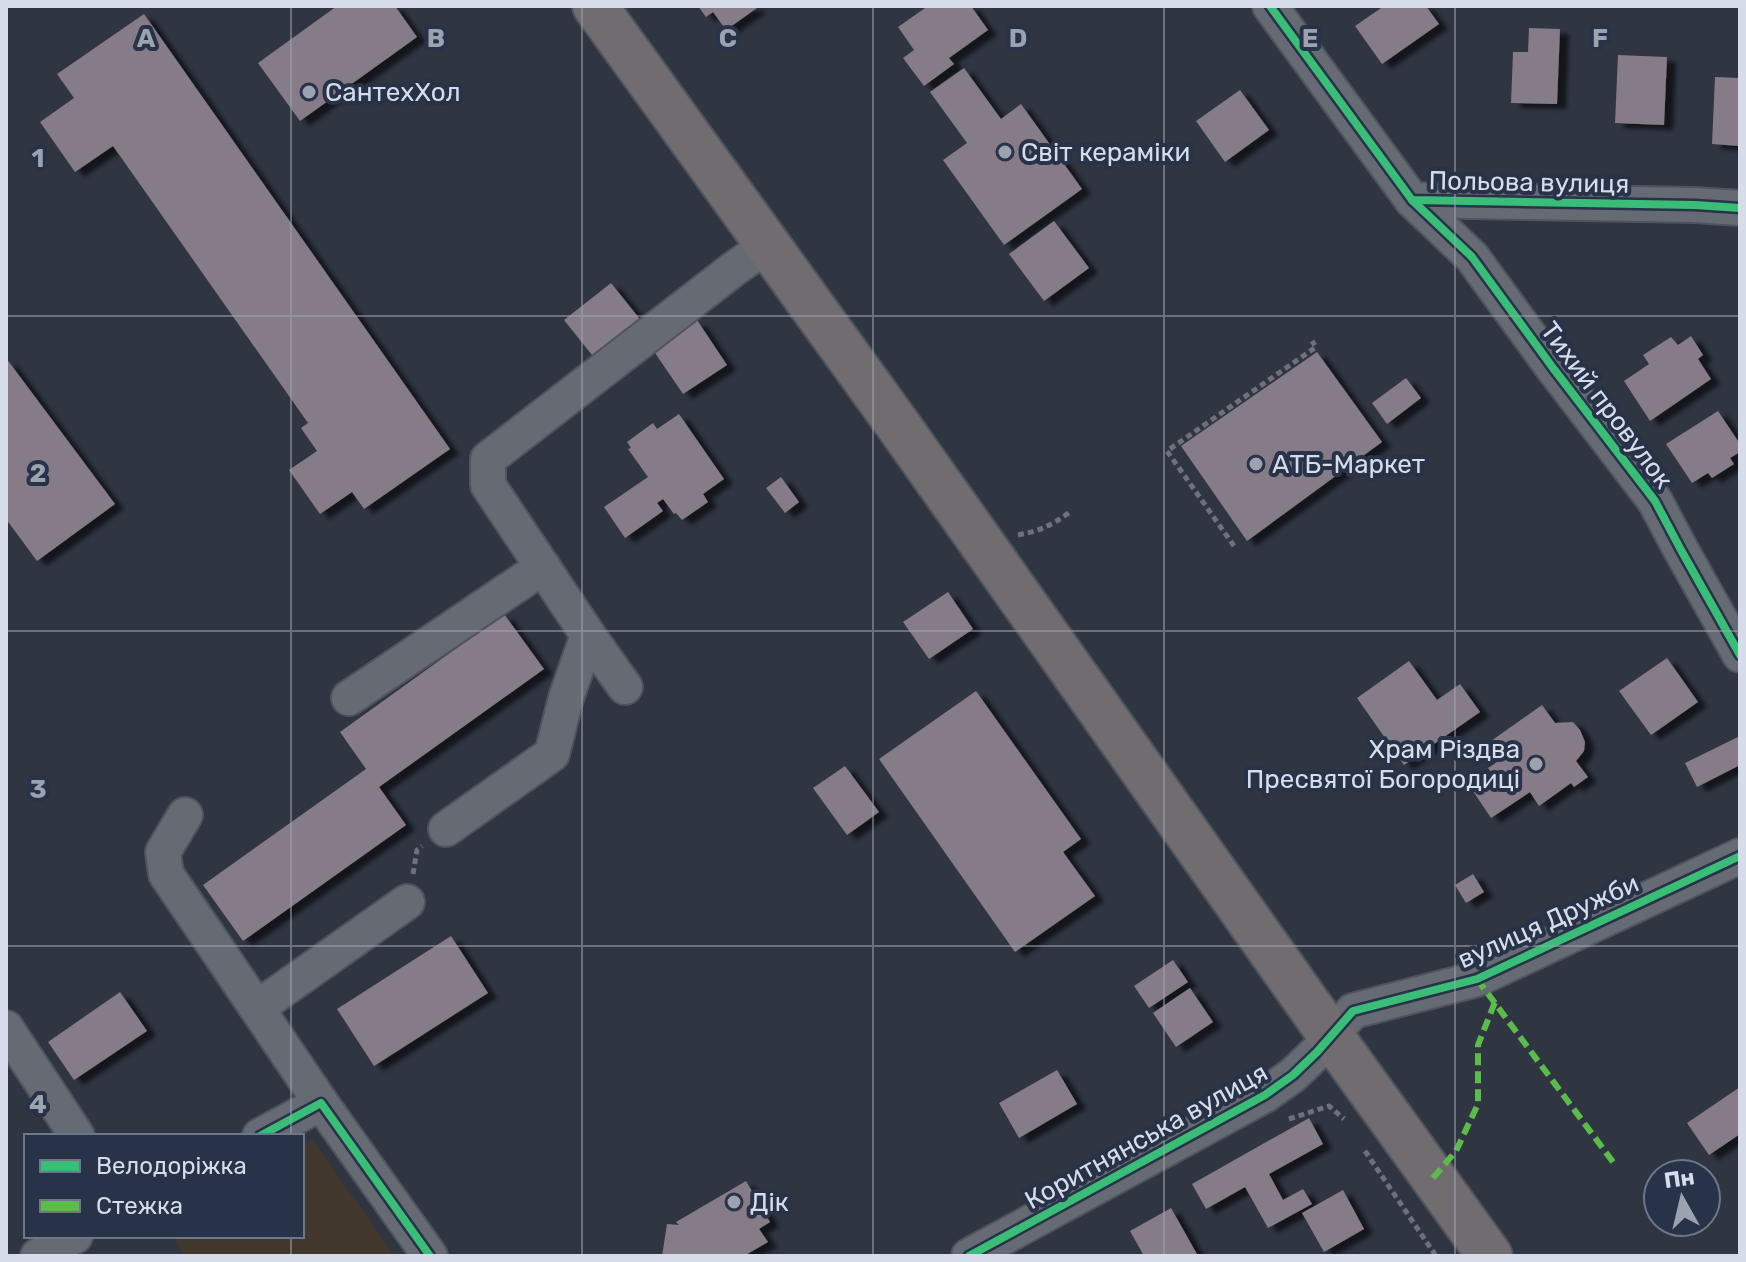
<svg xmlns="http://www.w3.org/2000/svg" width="1746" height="1262" font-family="Rubik,sans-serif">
	<defs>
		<filter id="shadow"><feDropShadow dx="9" dy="5" stdDeviation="2" flood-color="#0009"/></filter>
	</defs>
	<rect width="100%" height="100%" fill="#2f3541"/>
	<polygon fill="#42372c" points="312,1139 395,1256 184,1256 173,1236 302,1236 302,1145"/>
	<g fill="#857b87" filter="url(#shadow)">
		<polygon points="337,6 395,6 417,37 300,121 258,63"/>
		<polygon points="698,6 756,6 757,8 726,30 713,12 706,17"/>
		<polygon points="928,6 971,6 988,30 949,58 954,64 924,86 903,58 914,50 898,27"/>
		<polygon points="1384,6 1426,6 1439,24 1382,64 1355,26"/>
		<polygon points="144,14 450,449 364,509 352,492 320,514 289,470 317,451 301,428 308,423 113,146 75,172 40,122 74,98 57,74"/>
		<polygon points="1529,28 1560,29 1557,104 1511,103 1513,52 1528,52"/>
		<polygon points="1618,55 1667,57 1664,125 1615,123"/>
		<polygon points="964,68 1001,119 1021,104 1082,189 1004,245 943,160 967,143 930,92"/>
		<polygon points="1715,77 1740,78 1740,146 1712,144"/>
		<polygon points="1240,90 1269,130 1225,162 1196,121"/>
		<polygon points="1054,221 1089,268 1044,301 1009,254"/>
		<polygon points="611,283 643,323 596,360 564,320"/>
		<polygon points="697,320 727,365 683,394 653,350"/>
		<polygon points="1691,336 1703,355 1698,359 1711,379 1650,421 1624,381 1649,364 1643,355 1671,337 1678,345"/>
		<polygon points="1317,352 1382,442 1247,541 1181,446"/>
		<polygon points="6,358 115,504 37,561 6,519"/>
		<polygon points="1406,378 1421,398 1387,424 1372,403"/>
		<polygon points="1718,411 1740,444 1740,452 1730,458 1734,464 1712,478 1708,473 1692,483 1666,444"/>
		<polygon points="679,414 724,479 703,494 708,502 682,520 676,513 674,514 663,499 657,503 663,511 625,538 604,507 648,477 628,449 631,448 627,442 653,423 657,429"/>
		<polygon points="781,477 799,502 785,513 766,488"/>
		<polygon points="948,592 973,629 929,659 903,622"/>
		<polygon points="504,614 544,669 379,787 406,825 243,941 203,885 366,769 340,732"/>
		<polygon points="1667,658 1698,702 1651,735 1619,691"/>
		<polygon points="1409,661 1437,700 1460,684 1480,712 1404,765 1357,698"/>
		<polygon points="976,691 1081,839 1063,852 1095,896 1015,952 879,759"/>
		<polygon points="1542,705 1555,723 1573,722 1580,730 1585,742 1584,751 1576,761 1588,777 1574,787 1571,783 1539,806 1530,792 1491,818 1471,788 1492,773 1488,768 1503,758 1491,741"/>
		<polygon points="1740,736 1740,765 1697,787 1685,763"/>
		<polygon points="845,766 879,812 847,835 813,788"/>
		<polygon points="1473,874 1484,892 1466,903 1455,885"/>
		<polygon points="451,936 488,993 374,1066 337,1009"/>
		<polygon points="1173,960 1188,982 1149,1008 1134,986"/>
		<polygon points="1190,988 1213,1022 1176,1047 1153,1013"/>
		<polygon points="120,992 147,1031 74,1080 48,1042"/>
		<polygon points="1057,1070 1077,1104 1019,1138 999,1103"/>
		<polygon points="1740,1087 1740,1134 1709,1155 1687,1123"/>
		<polygon points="1309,1118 1323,1144 1269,1174 1283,1200 1303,1189 1312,1204 1268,1228 1245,1187 1206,1209 1192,1184"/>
		<polygon points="746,1181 770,1222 759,1229 768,1242 744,1256 662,1256 667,1224 679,1225 676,1222"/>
		<polygon points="1343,1190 1364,1229 1324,1252 1302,1213"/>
		<polygon points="1171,1208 1198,1256 1144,1256 1130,1231"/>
	</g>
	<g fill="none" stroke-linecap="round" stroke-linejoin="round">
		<g stroke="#4e535d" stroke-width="38">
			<g id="minor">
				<polyline points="1270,6 1412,200 1695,205 1740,208"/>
				<polyline points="1412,200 1472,257 1553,368 1655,501 1681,550 1740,655"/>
				<polyline points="588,635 625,687"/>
				<polyline points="349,698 543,567"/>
				<polyline points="185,815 163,852 166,874 321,1103"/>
				<polyline points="446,829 552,754 566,698 588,635 488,485 488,459 735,268 768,245"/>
				<polyline points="257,1008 407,902"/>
				<polyline points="6,1028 77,1136"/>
				<polyline points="260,1136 321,1103 430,1256"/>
				<polyline points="38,1256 75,1236"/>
				<polyline points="969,1256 1265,1095 1293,1075 1317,1052 1353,1011 1477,979 1740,856"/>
			</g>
		</g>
		<g stroke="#4e535d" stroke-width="48">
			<polyline id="major" points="595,6 898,425 1331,1036 1490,1256"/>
		</g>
		<g stroke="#6e717a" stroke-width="5" stroke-dasharray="6 4" stroke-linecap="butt">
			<path d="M 1018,535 C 1040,531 1052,525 1070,512"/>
			<polyline points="1234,546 1167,451 1316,347 1312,341"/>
			<polyline points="413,874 417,850 422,846"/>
			<polyline points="1289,1119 1329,1106 1344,1119"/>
			<polyline points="1365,1151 1436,1256"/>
		</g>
		<use href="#minor" stroke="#666b73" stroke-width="34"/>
		<use href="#major" stroke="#706c70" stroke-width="44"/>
		<g stroke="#5cbc4b" stroke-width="6" stroke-dasharray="12 6" stroke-linecap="butt">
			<polyline points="1477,979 1616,1166"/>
			<polyline points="1433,1178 1456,1151 1478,1104 1478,1045 1495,1002"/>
		</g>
		<g stroke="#283248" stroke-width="13">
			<g id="cycleway">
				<polyline points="1270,6 1412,200 1695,205 1740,208"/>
				<polyline points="1412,200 1472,257 1553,368 1655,501 1681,550 1740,655"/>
				<polyline points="260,1136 321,1103 430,1256"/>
				<polyline points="969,1256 1265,1095 1293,1075 1317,1052 1353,1011 1477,979 1740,856"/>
			</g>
		</g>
		<use href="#cycleway" stroke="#3abd76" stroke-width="8"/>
	</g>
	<path fill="none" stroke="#9ca2af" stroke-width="2" stroke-opacity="0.55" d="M 291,6 L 291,1136M 582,6 L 582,1256M 873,6 L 873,1256M 1164,6 L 1164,1256M 1455,6 L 1455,1256M 6,316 L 1740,316M 6,631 L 1740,631M 6,946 L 1740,946M 291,1236 L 291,1256"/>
	<g fill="#9ca2af" stroke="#283248" stroke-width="3">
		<circle cx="309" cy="92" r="8"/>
		<circle cx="1005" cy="152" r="8"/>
		<circle cx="1256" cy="464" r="8"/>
		<circle cx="1536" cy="764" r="8"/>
		<circle cx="734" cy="1202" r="8"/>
	</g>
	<g text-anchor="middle" stroke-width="8" stroke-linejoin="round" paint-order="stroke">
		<g font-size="26" fill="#d6dcea" stroke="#283248" text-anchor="start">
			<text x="325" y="101">СантехХол</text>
			<text x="1021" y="161">Світ кераміки</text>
			<text x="1272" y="473">АТБ-Маркет</text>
			<text x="1520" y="758" text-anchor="end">Храм Різдва<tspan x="1520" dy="30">Пресвятої Богородиці</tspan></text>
			<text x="750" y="1211">Дік</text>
		</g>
		<g font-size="26" fill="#d6dcea" stroke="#283248">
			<text transform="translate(1529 182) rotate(1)" y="9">Польова вулиця</text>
			<text transform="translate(1607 405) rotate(53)" y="9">Тихий провулок</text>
			<text transform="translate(1548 921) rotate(-24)" y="9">вулиця Дружби</text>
			<text transform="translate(1146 1136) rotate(-29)" y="9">Коритнянська вулиця</text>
		</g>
	</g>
	<g font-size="26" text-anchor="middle" font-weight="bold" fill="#9ca2af" stroke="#283248" stroke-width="8" stroke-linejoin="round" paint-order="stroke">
		<text x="146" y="47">A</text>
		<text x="436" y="47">B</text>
		<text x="728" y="47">C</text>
		<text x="1018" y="47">D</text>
		<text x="1310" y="47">E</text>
		<text x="1600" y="47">F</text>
		<text x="38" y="167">1</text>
		<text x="38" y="482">2</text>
		<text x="38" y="798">3</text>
		<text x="38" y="1113">4</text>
	</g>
	<rect width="1746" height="1262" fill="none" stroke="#d6dcea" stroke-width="16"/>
	<rect x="24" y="1134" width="280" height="104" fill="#283248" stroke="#6e7689" stroke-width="2"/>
	<rect x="40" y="1160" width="40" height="12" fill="#3abd76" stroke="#6e7689" stroke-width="2"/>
	<text x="96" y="1174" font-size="24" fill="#d6dcea">Велодоріжка</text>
	<rect x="40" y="1200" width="40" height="12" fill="#5cbc4b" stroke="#6e7689" stroke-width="2"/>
	<text x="96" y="1214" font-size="24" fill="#d6dcea">Стежка</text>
	<g transform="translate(1682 1198) rotate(352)"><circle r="38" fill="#283248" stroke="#6e7689" stroke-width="2"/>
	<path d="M0-6L14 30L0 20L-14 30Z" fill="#9ca2af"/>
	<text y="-12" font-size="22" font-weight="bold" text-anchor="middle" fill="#d6dcea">Пн</text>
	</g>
</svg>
